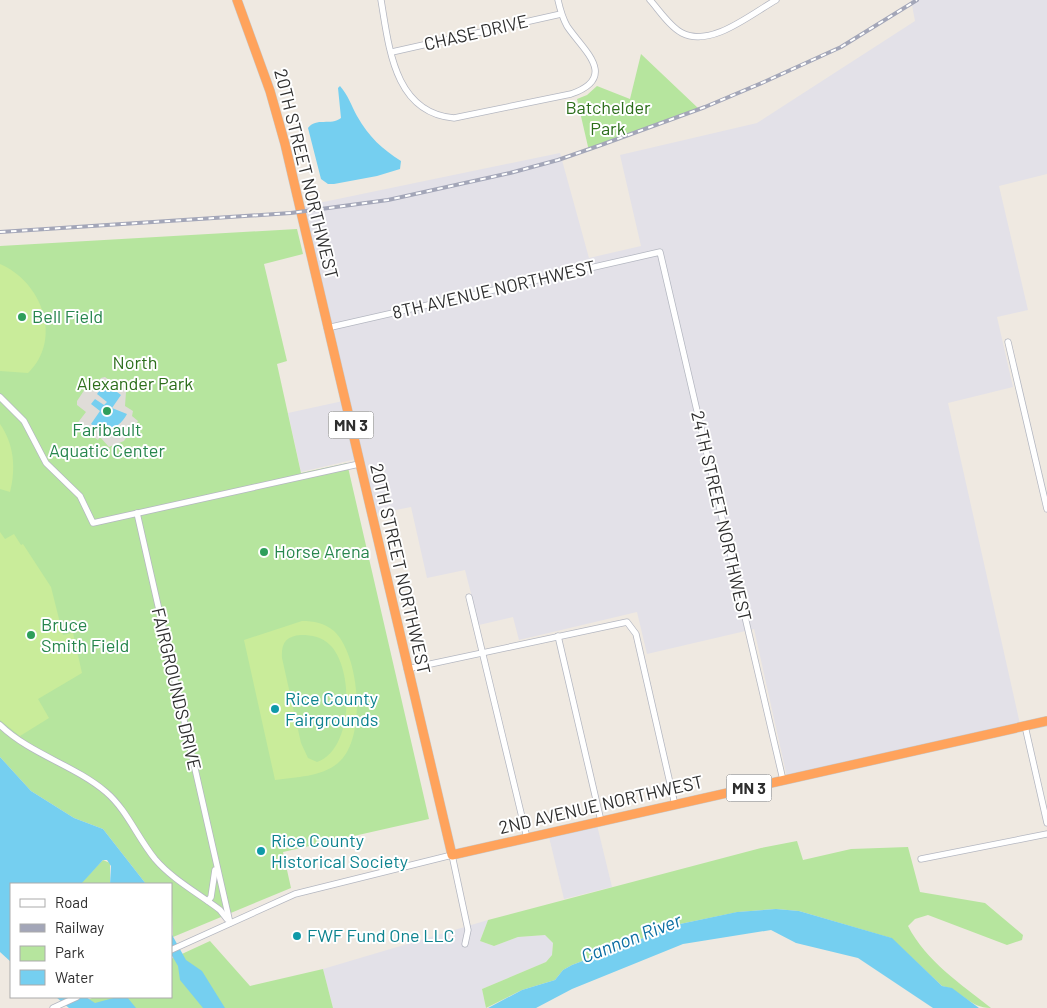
<svg xmlns="http://www.w3.org/2000/svg" width="1047" height="1008" font-family="Barlow,sans-serif">
	<rect width="100%" height="100%" fill="#efe9e1"/>
	<g fill="#e3e1e8">
		<polygon points="911,0 1047,0 1047,174 999,186 1028,310 997,317 1013,387 948,403 1020,724 787,777 754,629 647,654 637,612 519,640 513,617 479,625 465,570 427,578 411,507 376,514 304,206 560,153 589,258 641,246 620,155 757,123 915,21"/>
		<polygon points="343,401 356,459 301,472 288,413"/>
		<polygon points="597,825 612,887 564,899 549,837"/>
		<polygon points="488,920 480,941 494,946 518,937 545,935 553,943 552,955 546,962 482,989 486,1008 333,1008 323,969"/>
	</g>
	<g fill="#b6e59e">
		<polygon points="641,54 699,109 589,151 577,99 587,95 597,86 630,99"/>
		<polygon points="297,229 303,254 264,264 287,361 277,364 301,473 347,463 429,819 283,852 291,888 173,937 171,884 146,884 103,829 74,818 31,791 0,757 0,246"/>
		<path d="M 797,841 L 803,860 L 851,849 L 908,847 L 920,892 L 985,903 L 1023,935 L 1022,940 L 1007,945 L 928,915 L 915,919 L 908,926 C 926,961 961,984 991,1008 C 969,1008 962,990 942,986 L 891,938 L 799,911 L 776,909 L 738,912 L 680,924 L 572,965 L 563,970 L 555,980 L 522,990 L 486,1008 L 482,989 L 546,962 L 552,955 L 553,943 L 545,935 L 518,937 L 494,946 L 480,941 L 488,920 L 761,848 Z"/>
		<polygon points="103,860 110,863 110,884 80,884"/>
		<polygon points="210,941 250,986 323,969 333,1008 72,1008 94,997 171,997 171,959"/>
	</g>
	<g fill="#c9ec9a" fill-rule="evenodd">
		<path d="M 0,264 C 42,282 63,339 28,373 L 0,371 Z"/>
		<path d="M 0,424 C 14,444 16,468 10,492 L 0,489 Z"/>
		<polygon points="0,532 5,539 14,534 21,545 23,544 51,587 63,635 73,633 82,673 38,699 49,718 20,736 0,720"/>
		<path d="M 302,621 C 314,621 324,623 334,631 C 360,655 367,740 338,763 C 321,777 296,777 275,780 L 244,640 ZM 301,635 C 312,635 322,637 330,645 C 354,668 354,750 317,762 L 308,758 L 301,743 L 282,658 C 281,643 286,636 301,635 Z"/>
	</g>
	<polygon fill="#dfdcd8" points="105,377 126,392 125,406 133,411 132,416 138,421 131,434 129,433 124,441 109,447 100,437 98,440 76,425 86,412 77,405 77,401 85,389 92,391 101,378"/>
	<g fill="#75cff0">
		<path d="M 340,86 C 348,95 351,105 357,116 C 369,137 382,149 401,161 L 400,169 L 377,176 L 334,184 L 328,184 L 321,179 L 308,128 C 316,117 331,126 341,118 L 338,88 Z"/>
		<path d="M 105,383 L 121,395 L 112,408 L 127,414 C 120,428 104,435 91,424 L 100,411 L 91,404 L 95,399 L 104,405 L 107,402 L 97,394 Z"/>
		<polygon points="0,757 31,791 74,818 103,829 146,884 110,884 111,866 107,860 103,860 81,884 11,884 11,962 0,952"/>
		<polygon points="776,909 799,911 892,938 942,986 952,988 979,1008 933,1008 858,958 796,943 771,930 683,944 572,989 536,1008 488,1008 522,990 555,980 563,970 572,965 680,924 737,912"/>
		<polygon points="171,933 186,960 202,971 225,1008 203,1008 180,980 178,966 171,954"/>
		<polygon points="56,997 86,997 95,1003 117,997 127,997 136,1008 69,1008"/>
	</g>
	<g fill="none" stroke-linecap="round" stroke-linejoin="round">
		<g stroke="#b4b7c1" stroke-width="7">
			<g id="minor">
				<path d="M 381,0 C 389,47 394,113 454,118 L 571,94 C 620,77 582,49 567,26 C 562,17 560,9 558,0"/>
				<path d="M 650,0 C 659,10 670,27 682,33 C 711,48 751,14 776,0"/>
				<polyline points="392,52 561,14"/>
				<polyline points="327,328 660,252 783,780"/>
				<polyline points="1008,342 1047,509"/>
				<polyline points="0,397 24,421 46,463 80,496 93,523 359,464"/>
				<polyline points="137,513 230,923"/>
				<polyline points="469,597 527,838"/>
				<polyline points="558,636 601,821"/>
				<polyline points="407,669 627,622 636,634 675,805"/>
				<path d="M 0,725 C 30,754 74,765 106,792 C 127,810 137,837 155,859 C 173,880 198,893 220,910 L 227,919"/>
				<polyline points="1025,726 1047,823"/>
				<polyline points="921,859 1047,834"/>
				<polyline points="208,901 211,897 215,870"/>
				<polyline points="171,950 295,894 452,855 468,930 465,944"/>
				<polyline points="53,1008 77,997"/>
			</g>
		</g>
		<g stroke="#c9c9c9" stroke-width="10">
			<polyline id="highway" points="237,0 270,91 285,144 452,855 1047,721"/>
		</g>
		<use href="#minor" stroke="#fff" stroke-width="5.5"/>
		<use href="#highway" stroke="#ffa35c" stroke-width="9"/>
		<g stroke="#a3a6b8" stroke-width="4">
			<polyline id="rail" points="0,232 291,213 388,200 510,173 558,160 601,145 705,107 764,82 841,47 917,0"/>
		</g>
		<use href="#rail" stroke="#fff" stroke-width="2" stroke-dasharray="5.5" stroke-linecap="butt"/>
	</g>
	<g fill="#2e9e5b" stroke="#fff" stroke-width="2">
		<circle cx="22" cy="317" r="5"/>
		<circle cx="107" cy="411" r="5"/>
		<circle cx="264" cy="552" r="5"/>
		<circle cx="31" cy="635" r="5"/>
	</g>
	<g fill="#0f9aa8" stroke="#fff" stroke-width="2">
		<circle cx="275" cy="709" r="5"/>
		<circle cx="261" cy="851" r="5"/>
		<circle cx="297" cy="936" r="5"/>
	</g>
	<g text-anchor="middle" stroke-width="4" stroke-linejoin="round" paint-order="stroke">
		<g fill="#fff" stroke="#6d6d6d" stroke-width="1">
			<rect x="328.5" y="411.5" width="45" height="27" rx="4"/>
			<rect x="726.5" y="774.5" width="45" height="27" rx="4"/>
		</g>
		<g font-size="16" font-weight="bold" fill="#2e2e2e">
			<text x="351" y="431">MN 3</text>
			<text x="749" y="794">MN 3</text>
		</g>
		<g font-size="18" fill="#2e2e2e" stroke="#fff">
			<text transform="translate(476 33) rotate(-13)" y="6">CHASE DRIVE</text>
			<text transform="translate(306 174) rotate(76)" y="6">20TH STREET NORTHWEST</text>
			<text transform="translate(494 290) rotate(-13)" y="6">8TH AVENUE NORTHWEST</text>
			<text transform="translate(721 516) rotate(77)" y="6">24TH STREET NORTHWEST</text>
			<text transform="translate(400 569) rotate(77)" y="6">20TH STREET NORTHWEST</text>
			<text transform="translate(176 689) rotate(77)" y="6">FAIRGROUNDS DRIVE</text>
			<text transform="translate(601 805) rotate(-13)" y="6">2ND AVENUE NORTHWEST</text>
		</g>
		<g font-size="18" fill="#2c6e1b" stroke="#fff">
			<text x="608" y="114">Batchelder<tspan x="608" dy="21">Park</tspan></text>
			<text x="135" y="369">North<tspan x="135" dy="21">Alexander Park</tspan></text>
		</g>
		<g font-size="18" fill="#27864d" stroke="#fff" text-anchor="start">
			<text x="32" y="323">Bell Field</text>
			<text x="107" y="436" text-anchor="middle">Faribault<tspan x="107" dy="21">Aquatic Center</tspan></text>
			<text x="274" y="558">Horse Arena</text>
			<text x="41" y="631">Bruce<tspan x="41" dy="21">Smith Field</tspan></text>
		</g>
		<g font-size="18" fill="#0d838f" stroke="#fff" text-anchor="start">
			<text x="285" y="705">Rice County<tspan x="285" dy="21">Fairgrounds</tspan></text>
			<text x="271" y="847">Rice County<tspan x="271" dy="21">Historical Society</tspan></text>
			<text x="307" y="942">FWF Fund One LLC</text>
		</g>
		<g font-size="19" font-style="italic" fill="#0d6fa3" stroke="#fff">
			<text transform="translate(631 938) rotate(-21)" y="7">Cannon River</text>
		</g>
	</g>
	<rect x="10" y="883" width="162" height="115" fill="#ffffff" stroke="#ababab"/>
	<rect x="20" y="899" width="25" height="8" fill="#ffffff" stroke="#ababab"/>
	<text x="55" y="908" font-size="15" fill="#2e2e2e">Road</text>
	<rect x="20" y="924" width="25" height="8" fill="#a3a6b8" stroke="#ababab"/>
	<text x="55" y="933" font-size="15" fill="#2e2e2e">Railway</text>
	<rect x="20" y="946" width="25" height="15" fill="#b6e59e" stroke="#ababab"/>
	<text x="55" y="958" font-size="15" fill="#2e2e2e">Park</text>
	<rect x="20" y="970" width="25" height="15" fill="#75cff0" stroke="#ababab"/>
	<text x="55" y="983" font-size="15" fill="#2e2e2e">Water</text>
</svg>
